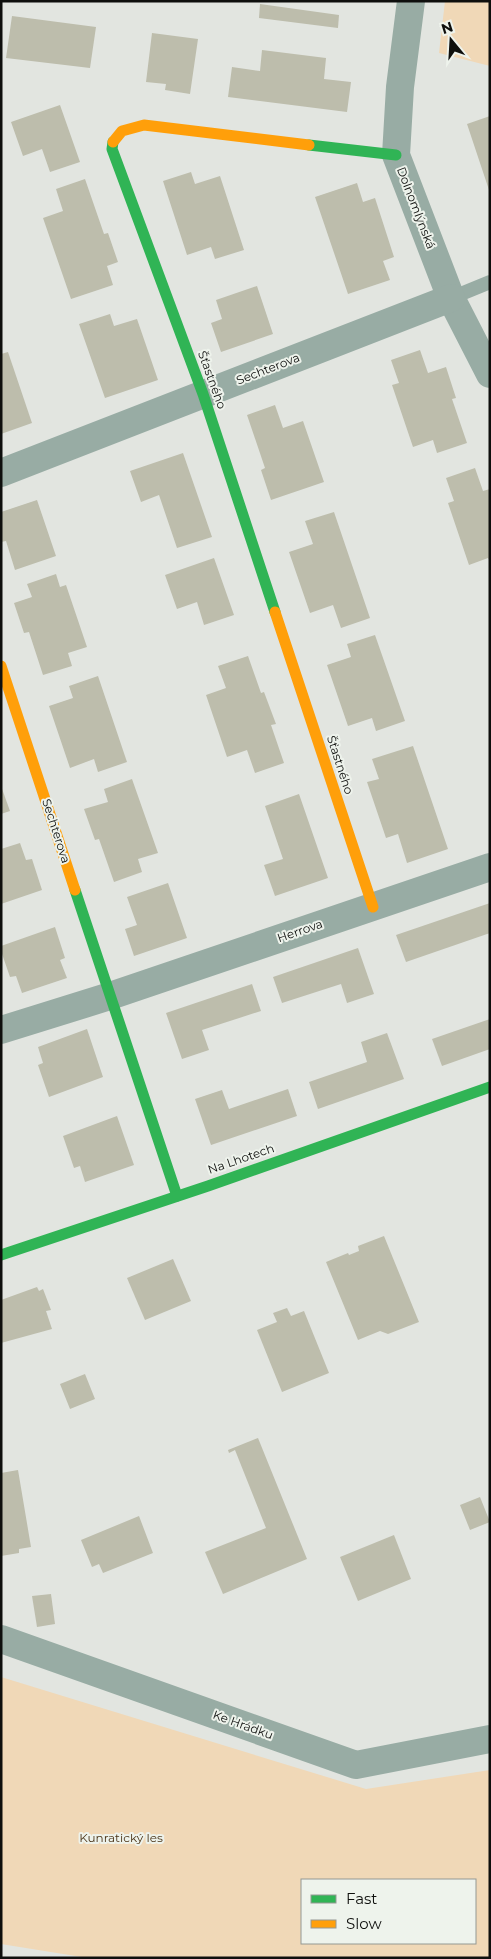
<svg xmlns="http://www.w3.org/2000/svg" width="491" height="1959" font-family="Montserrat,sans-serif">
	<rect width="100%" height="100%" fill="#e2e5e0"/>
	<g fill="#f0d8b7" fill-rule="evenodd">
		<polygon points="445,1 490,1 490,66 439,53"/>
		<path d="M 1,1677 L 366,1789 L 490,1770 L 490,1958 L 88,1958 L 1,1944 ZM 302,1880 L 475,1880 L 475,1943 L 302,1943 Z"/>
	</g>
	<g fill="#bdbdac">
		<polygon points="260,4 339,15 338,28 259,18"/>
		<polygon points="12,16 96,27 90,68 6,58"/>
		<polygon points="152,33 198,39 190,94 165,90 166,84 146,82"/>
		<polygon points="262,50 326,58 324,79 351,82 347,112 228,97 232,67 260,71"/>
		<polygon points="60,105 80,162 50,172 42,149 23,156 11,122"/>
		<polygon points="490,116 490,190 489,190 467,124"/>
		<polygon points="191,172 195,184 220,176 244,250 215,259 211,247 187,255 163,181"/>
		<polygon points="85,179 104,234 108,233 118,262 107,266 113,285 71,299 43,218 63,211 56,189"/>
		<polygon points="357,183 363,202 375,198 394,257 383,261 390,280 348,294 315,197"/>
		<polygon points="257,286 273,334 221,352 211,323 222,319 216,300"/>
		<polygon points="110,314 114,326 137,319 158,380 105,398 79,324"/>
		<polygon points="420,350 428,373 446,367 456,398 452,399 467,443 437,453 433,440 413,447 392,385 399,383 391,360"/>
		<polygon points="8,352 32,423 1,434 1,354"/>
		<polygon points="275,405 283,428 303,421 324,482 271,500 261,470 265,468 247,415"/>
		<polygon points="183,453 212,537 177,548 159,495 141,502 130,471"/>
		<polygon points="475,468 483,491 490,489 490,561 488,558 469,565 448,503 454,501 446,478"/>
		<polygon points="37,500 56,556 15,570 6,541 1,542 1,512"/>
		<polygon points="334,512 370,618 341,628 333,605 310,613 289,552 313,544 305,521"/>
		<polygon points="214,558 234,615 204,625 197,602 177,609 165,575"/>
		<polygon points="56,574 60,587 66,585 87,647 68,653 72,666 43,675 29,632 24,633 14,603 32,597 27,584"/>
		<polygon points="375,635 405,721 376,731 372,718 348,726 327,665 351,657 347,644"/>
		<polygon points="248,656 261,693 264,692 276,724 271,725 284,763 255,773 247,750 227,757 206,695 226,688 218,666"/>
		<polygon points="98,676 127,762 98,772 94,759 70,768 49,706 73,698 69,686"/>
		<polygon points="413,746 448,849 407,863 398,834 386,838 367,782 379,779 372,759"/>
		<polygon points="132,779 158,853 138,859 142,872 114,882 99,839 95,840 84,809 108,802 104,789"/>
		<polygon points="1,786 10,811 1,814"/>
		<polygon points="299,794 328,878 275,896 264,865 283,859 265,806"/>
		<polygon points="20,843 26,860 32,859 42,890 1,904 1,849"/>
		<polygon points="168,883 187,938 134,956 125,929 137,925 127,897"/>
		<polygon points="490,903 490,933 406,962 396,935"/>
		<polygon points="55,927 65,958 60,960 67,978 22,993 16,976 10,977 1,951 1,946"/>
		<polygon points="358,948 374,994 347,1003 341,984 282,1003 273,977"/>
		<polygon points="252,984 261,1011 202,1030 209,1050 182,1059 166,1013"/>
		<polygon points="490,1019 490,1049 442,1066 432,1039"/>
		<polygon points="87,1029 103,1077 49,1097 38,1065 43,1063 38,1047"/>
		<polygon points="387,1033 404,1079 318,1109 309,1082 367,1062 361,1042"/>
		<polygon points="288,1089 297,1116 211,1145 195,1099 222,1090 229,1109"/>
		<polygon points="117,1116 134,1165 85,1182 80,1166 74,1168 63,1136"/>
		<polygon points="384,1236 419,1322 388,1334 380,1331 358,1340 326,1262 348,1253 349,1255 359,1251 358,1246"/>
		<polygon points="173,1259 191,1301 145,1320 127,1278"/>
		<polygon points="37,1287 39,1291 43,1289 51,1310 46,1311 52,1329 1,1343 1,1300"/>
		<polygon points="287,1308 291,1316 304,1311 329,1373 282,1392 257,1330 277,1322 273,1313"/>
		<polygon points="85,1374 95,1399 70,1409 60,1384"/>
		<polygon points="258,1438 307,1559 223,1594 205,1552 266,1528 235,1450 229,1453 228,1450"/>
		<polygon points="18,1470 31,1547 19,1549 19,1553 1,1556 1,1473"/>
		<polygon points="480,1497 490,1522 470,1530 460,1505"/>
		<polygon points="139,1516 153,1553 103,1573 99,1564 92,1567 81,1540"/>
		<polygon points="394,1535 411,1579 358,1601 340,1557"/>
		<polygon points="51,1594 55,1624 37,1627 32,1596"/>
	</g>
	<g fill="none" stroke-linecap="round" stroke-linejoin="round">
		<polyline stroke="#98aca4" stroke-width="14" points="451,298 490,282"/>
		<g stroke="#98aca4" stroke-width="28">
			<polyline points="411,1 400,87 396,155 451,298 490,374"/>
			<polyline points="1,473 451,298"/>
			<polyline points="1,1030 110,996 490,867"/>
			<polyline points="1,1639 356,1765 490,1739"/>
		</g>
		<g stroke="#30b455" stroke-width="11">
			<polyline points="113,142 112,149 203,394 275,612"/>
			<polyline points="309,145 396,155"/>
			<polyline points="75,890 177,1196"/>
			<polyline points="1,1255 208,1186 490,1087"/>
		</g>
		<g stroke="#ff9f0a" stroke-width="11">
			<polyline points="113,142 122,131 144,125 309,145"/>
			<polyline points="275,612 373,907"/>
			<polyline points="1,666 75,890"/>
		</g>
	</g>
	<g text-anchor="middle" stroke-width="4" stroke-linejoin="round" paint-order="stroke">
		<g font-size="12" fill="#0e0f0d" stroke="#eef3ec">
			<text transform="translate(416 208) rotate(69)" y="4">Dolnomlýnská</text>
			<text transform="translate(268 369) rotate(-21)" y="4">Sechterova</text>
			<text transform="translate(212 380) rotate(70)" y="4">Šťastného</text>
			<text transform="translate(340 765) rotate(72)" y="4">Šťastného</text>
			<text transform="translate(56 831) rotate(72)" y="4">Sechterova</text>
			<text transform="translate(300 931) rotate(-19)" y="4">Herrova</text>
			<text transform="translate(241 1159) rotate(-19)" y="4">Na Lhotech</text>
			<text transform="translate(243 1725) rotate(20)" y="4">Ke Hrádku</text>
		</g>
		<g font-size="12" fill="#493316" stroke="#eef3ec">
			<text x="121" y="1842">Kunratický les</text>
		</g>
	</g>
	<rect width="491" height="1959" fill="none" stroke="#0e0f0d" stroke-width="5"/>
	<rect x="301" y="1879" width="175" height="65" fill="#eef3ec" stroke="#949893"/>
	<rect x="311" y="1895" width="25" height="8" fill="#30b455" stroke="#949893"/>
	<text x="346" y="1904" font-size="15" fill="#0e0f0d">Fast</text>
	<rect x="311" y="1920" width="25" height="8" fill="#ff9f0a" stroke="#949893"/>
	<text x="346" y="1929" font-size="15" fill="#0e0f0d">Slow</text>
	<g transform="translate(451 40) rotate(342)" stroke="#eef3ec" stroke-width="4" paint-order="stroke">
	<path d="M0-4L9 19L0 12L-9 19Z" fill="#0e0f0d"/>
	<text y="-8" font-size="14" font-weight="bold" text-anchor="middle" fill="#0e0f0d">N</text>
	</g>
</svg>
